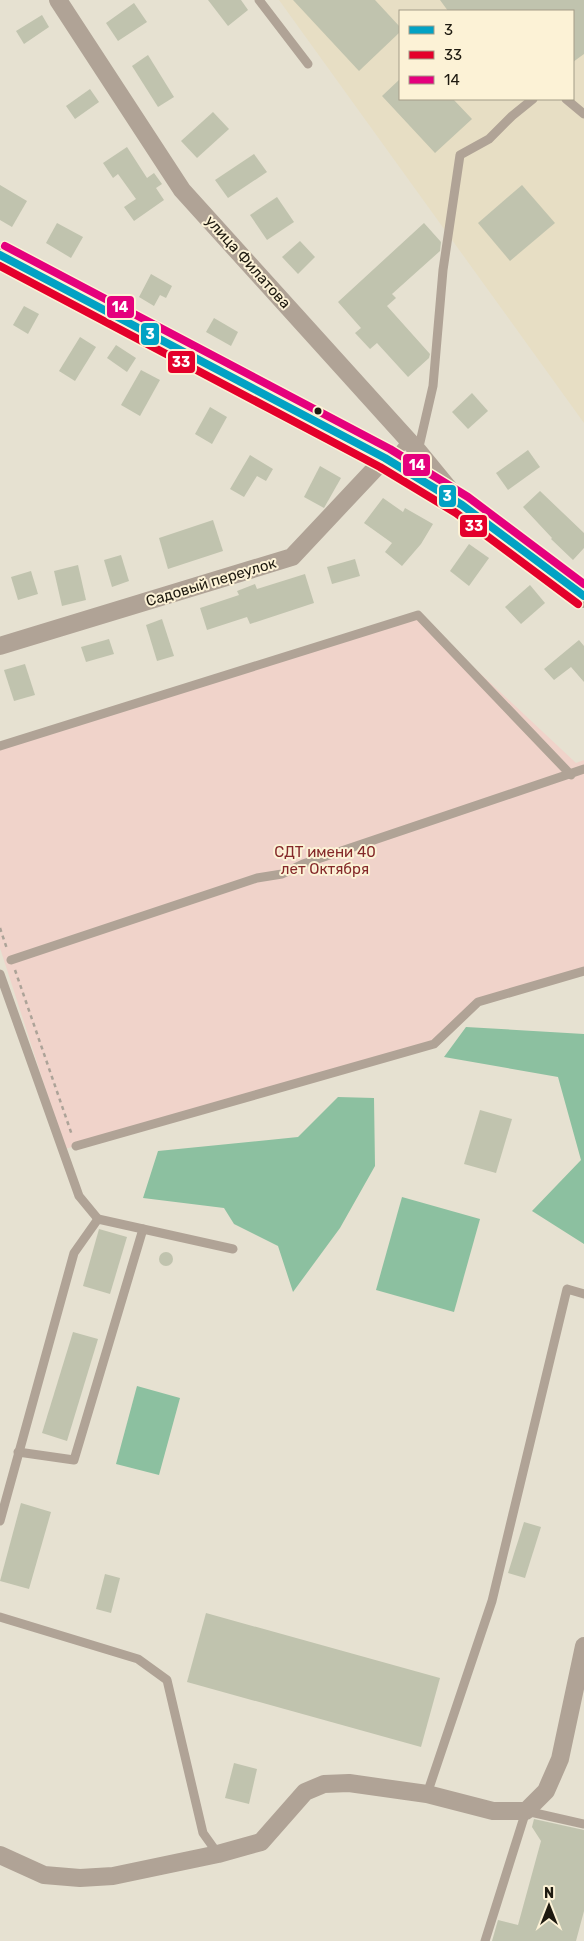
<svg xmlns="http://www.w3.org/2000/svg" width="584" height="1941" font-family="Rubik,sans-serif">
	<rect width="100%" height="100%" fill="#e6e1d1"/>
	<path fill="#e7dec4" fill-rule="evenodd" d="M 279,0 L 584,0 L 584,423 ZM 400,11 L 573,11 L 573,99 L 400,99 Z"/>
	<polygon fill="#f0d3ca" points="418,615 576,763 584,760 584,971 478,1002 434,1044 65,1149 0,948 0,746"/>
	<g fill="#8cc0a0">
		<polygon points="466,1027 584,1034 584,1244 532,1211 581,1160 558,1077 444,1057"/>
		<polygon points="338,1097 374,1098 375,1166 340,1228 293,1292 278,1246 234,1224 224,1208 143,1198 158,1151 298,1137"/>
		<polygon points="402,1197 480,1219 454,1312 376,1290"/>
		<polygon points="137,1386 180,1398 159,1475 116,1464"/>
	</g>
	<g fill="#c0c3ae">
		<polygon points="208,0 241,0 248,10 228,26"/>
		<polygon points="293,0 375,0 400,27 400,32 359,71"/>
		<polygon points="440,0 584,0 584,54 573,62 573,11 448,11"/>
		<polygon points="134,3 147,22 118,41 106,23"/>
		<polygon points="42,15 49,27 24,44 16,31"/>
		<polygon points="148,55 174,97 158,107 132,66"/>
		<polygon points="400,79 400,99 453,99 472,119 435,153 382,96"/>
		<polygon points="90,89 99,102 75,119 66,106"/>
		<polygon points="213,112 229,129 197,158 181,141"/>
		<polygon points="127,147 147,178 154,173 162,184 156,188 164,200 134,221 124,207 136,199 118,174 113,178 103,163"/>
		<polygon points="254,154 267,172 228,198 215,180"/>
		<polygon points="0,185 27,201 12,227 0,220"/>
		<polygon points="522,185 555,223 510,261 478,223"/>
		<polygon points="277,197 294,222 267,240 250,215"/>
		<polygon points="57,223 83,237 71,258 46,243"/>
		<polygon points="424,223 441,242 440,251 392,294 396,298 387,306 430,354 429,358 408,377 377,343 370,349 355,333 361,328 338,302"/>
		<polygon points="300,241 315,257 298,274 282,257"/>
		<polygon points="151,274 172,286 166,298 160,295 154,306 139,297"/>
		<polygon points="24,306 39,314 28,334 13,325"/>
		<polygon points="214,318 238,332 231,346 206,332"/>
		<polygon points="80,337 96,347 75,381 59,371"/>
		<polygon points="116,345 136,358 127,372 107,358"/>
		<polygon points="141,370 160,380 140,416 121,405"/>
		<polygon points="472,393 488,411 468,429 452,412"/>
		<polygon points="210,407 227,417 212,444 195,434"/>
		<polygon points="528,450 540,467 508,490 496,473"/>
		<polygon points="250,455 273,469 266,481 257,476 244,497 230,489"/>
		<polygon points="320,466 341,478 324,508 304,497"/>
		<polygon points="540,491 584,533 584,548 573,560 551,539 552,538 523,507"/>
		<polygon points="383,498 403,512 405,508 433,524 421,544 402,566 385,552 392,543 364,523"/>
		<polygon points="213,520 223,551 168,569 159,538"/>
		<polygon points="469,544 489,558 469,586 450,571"/>
		<polygon points="121,555 129,581 112,587 104,560"/>
		<polygon points="355,559 360,576 332,584 327,567"/>
		<polygon points="78,565 86,600 62,606 54,571"/>
		<polygon points="31,571 38,594 18,600 11,577"/>
		<polygon points="305,574 314,603 250,624 247,617 207,630 200,608 239,595 237,591 255,584 257,589"/>
		<polygon points="530,585 545,603 521,624 505,607"/>
		<polygon points="162,619 174,656 157,661 146,625"/>
		<polygon points="109,639 114,654 86,662 81,647"/>
		<polygon points="579,640 584,646 584,682 571,667 554,680 544,669"/>
		<polygon points="25,664 35,695 14,701 4,670"/>
		<polygon points="480,1110 512,1119 496,1173 464,1164"/>
		<polygon points="99,1229 127,1237 110,1294 83,1286"/>
		<circle cx="166" cy="1259" r="7"/>
		<polygon points="73,1332 98,1339 67,1441 42,1433"/>
		<polygon points="21,1503 51,1512 29,1589 0,1581"/>
		<polygon points="524,1522 541,1527 525,1578 508,1573"/>
		<polygon points="105,1574 120,1578 111,1613 96,1609"/>
		<polygon points="206,1613 440,1678 421,1747 187,1682"/>
		<polygon points="234,1763 257,1769 249,1804 225,1798"/>
		<polygon points="534,1819 584,1830 584,1911 576,1941 492,1941 498,1920 518,1925 541,1841 532,1827"/>
	</g>
	<g fill="none" stroke-linecap="round" stroke-linejoin="round">
		<g stroke="#aca398" stroke-width="2.5" stroke-dasharray="4 4" stroke-linecap="butt">
			<polyline points="0,928 7,949"/>
			<polyline points="15,970 72,1135"/>
		</g>
		<g stroke="#b0a396" stroke-width="9">
			<polyline points="259,0 308,64"/>
			<polyline points="566,99 584,114"/>
			<polyline points="418,451 433,386 443,270 460,155 489,139 512,116 533,99"/>
			<polyline points="391,461 408,439"/>
			<polyline points="0,746 418,615 571,775"/>
			<polyline points="11,960 257,878 282,874 303,864 584,769"/>
			<polyline points="0,974 79,1196 98,1219"/>
			<polyline points="76,1146 434,1044 478,1002 584,971"/>
			<polyline points="18,1452 74,1460 143,1229"/>
			<polyline points="0,1521 74,1253 98,1219 233,1249"/>
			<polyline points="0,1617 138,1659 167,1680 203,1833 218,1854"/>
			<polyline points="427,1794 492,1601 567,1289 584,1294"/>
			<polyline points="485,1941 526,1811 584,1824"/>
		</g>
		<g stroke="#b0a396" stroke-width="18">
			<polyline points="58,0 182,190 418,451 454,495"/>
			<polyline points="0,646 292,557 385,458"/>
			<polyline points="0,1855 44,1875 80,1878 113,1876 218,1854 261,1842 305,1792 324,1784 349,1783 427,1794 493,1811 526,1811 546,1791 560,1759 584,1646"/>
		</g>
		<polyline stroke="#afa091" stroke-width="24" points="0,255 385,458 462,505 584,596"/>
		<g stroke="#fcf2d6" stroke-width="11">
			<polyline id="bus-1" points="0,255 385,458 462,505 584,596"/>
		</g>
		<g stroke="#fcf2d6" stroke-width="11">
			<polyline id="bus-2" points="0,266 380,467 456,513 578,604"/>
		</g>
		<g stroke="#fcf2d6" stroke-width="11">
			<polyline id="bus-3" points="5,246 390,449 468,497 584,584"/>
		</g>
		<use href="#bus-1" stroke="#02a2c4" stroke-width="8"/>
		<use href="#bus-2" stroke="#e4002b" stroke-width="8"/>
		<use href="#bus-3" stroke="#e5007d" stroke-width="8"/>
	</g>
	<circle fill="#1e1a10" stroke="#fcf2d6" stroke-width="2" cx="318" cy="411" r="4.5"/>
	<g text-anchor="middle" stroke-width="4" stroke-linejoin="round" paint-order="stroke">
		<g font-size="15" fill="#1e1a10" stroke="#fcf2d6">
			<text transform="translate(248 262) rotate(48)" y="5">улица Филатова</text>
			<text transform="translate(211 582) rotate(-17)" y="5">Садовый переулок</text>
		</g>
		<g font-size="15" fill="#842829" stroke="#fcf2d6">
			<text x="325" y="857">СДТ имени 40<tspan x="325" dy="17">лет Октября</tspan></text>
		</g>
	</g>
	<g stroke="#fcf2d6" stroke-width="2">
		<rect x="106" y="295" width="29" height="24" rx="5" fill="#e5007d"/>
		<rect x="140" y="322" width="20" height="24" rx="5" fill="#02a2c4"/>
		<rect x="167" y="350" width="29" height="24" rx="5" fill="#e4002b"/>
		<rect x="402" y="453" width="29" height="24" rx="5" fill="#e5007d"/>
		<rect x="438" y="484" width="19" height="24" rx="5" fill="#02a2c4"/>
		<rect x="459" y="514" width="29" height="24" rx="5" fill="#e4002b"/>
	</g>
	<g font-size="14" text-anchor="middle" font-weight="bold" fill="#fff">
		<text x="120" y="312">14</text>
		<text x="150" y="339">3</text>
		<text x="181" y="367">33</text>
		<text x="417" y="470">14</text>
		<text x="447" y="501">3</text>
		<text x="474" y="531">33</text>
	</g>
	<rect x="399" y="10" width="175" height="90" fill="#fcf2d6" stroke="#a39c87"/>
	<rect x="409" y="26" width="25" height="8" fill="#02a2c4" stroke="#a39c87"/>
	<text x="444" y="35" font-size="15" fill="#1e1a10">3</text>
	<rect x="409" y="51" width="25" height="8" fill="#e4002b" stroke="#a39c87"/>
	<text x="444" y="60" font-size="15" fill="#1e1a10">33</text>
	<rect x="409" y="76" width="25" height="8" fill="#e5007d" stroke="#a39c87"/>
	<text x="444" y="85" font-size="15" fill="#1e1a10">14</text>
	<g transform="translate(549 1906)" stroke="#fcf2d6" stroke-width="4" paint-order="stroke">
	<path d="M0-4L9 19L0 12L-9 19Z" fill="#1e1a10"/>
	<text y="-8" font-size="14" font-weight="bold" text-anchor="middle" fill="#1e1a10">N</text>
	</g>
</svg>
